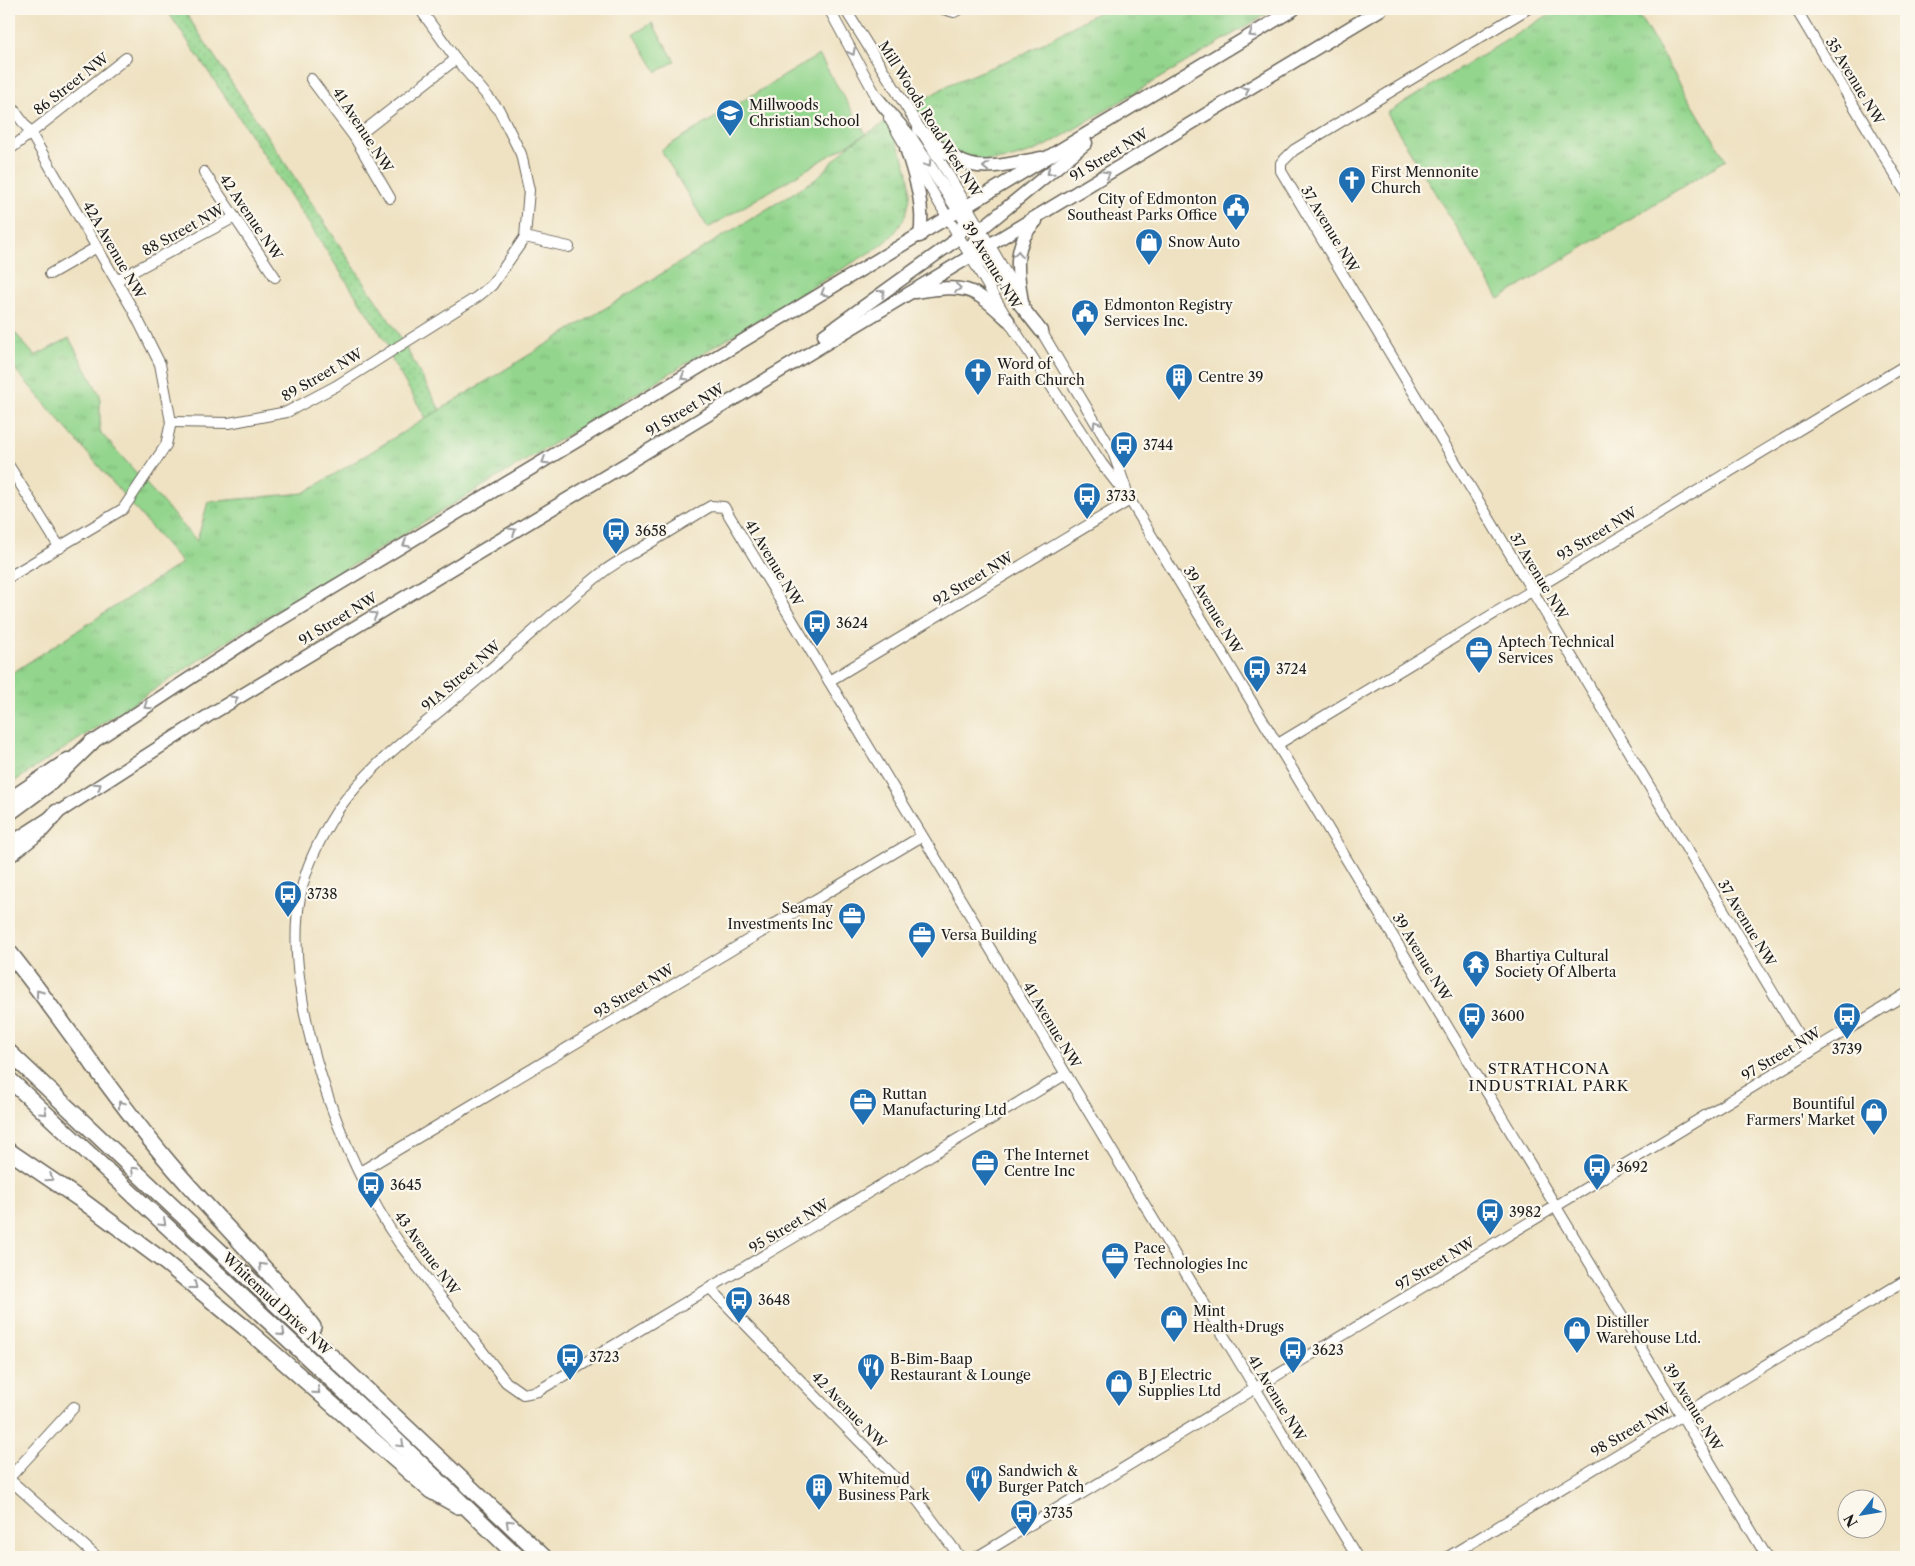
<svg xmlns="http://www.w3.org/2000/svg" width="1915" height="1566" font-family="'Libre Caslon Text',serif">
	<defs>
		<pattern id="grass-tufts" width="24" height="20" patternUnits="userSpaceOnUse" patternTransform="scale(1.25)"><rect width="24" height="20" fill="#93d58d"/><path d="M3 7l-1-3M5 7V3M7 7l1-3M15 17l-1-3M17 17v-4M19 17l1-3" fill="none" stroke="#7eb679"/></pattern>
		<pattern id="park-dots" width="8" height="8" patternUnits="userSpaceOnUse" patternTransform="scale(1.25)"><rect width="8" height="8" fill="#93d58d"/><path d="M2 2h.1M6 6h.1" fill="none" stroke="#7eb679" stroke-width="1.8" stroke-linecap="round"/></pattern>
	</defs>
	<rect width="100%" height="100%" fill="#fbf7ec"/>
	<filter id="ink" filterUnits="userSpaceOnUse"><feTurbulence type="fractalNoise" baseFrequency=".02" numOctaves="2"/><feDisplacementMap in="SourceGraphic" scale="10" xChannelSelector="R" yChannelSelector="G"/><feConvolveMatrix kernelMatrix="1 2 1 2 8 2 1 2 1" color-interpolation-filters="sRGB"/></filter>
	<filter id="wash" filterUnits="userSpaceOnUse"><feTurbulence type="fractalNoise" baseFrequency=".0096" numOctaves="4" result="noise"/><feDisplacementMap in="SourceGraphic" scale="20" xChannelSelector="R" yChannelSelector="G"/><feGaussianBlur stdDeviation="1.12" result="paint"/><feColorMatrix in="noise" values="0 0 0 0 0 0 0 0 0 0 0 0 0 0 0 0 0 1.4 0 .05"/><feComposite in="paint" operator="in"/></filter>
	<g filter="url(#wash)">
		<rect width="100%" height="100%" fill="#efe2c2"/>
		<g fill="url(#grass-tufts)" stroke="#587854">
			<path d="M 1104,9 L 1275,9 L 1046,146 C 984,173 950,165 913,106 L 950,84 L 1023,54 Z"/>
			<polygon points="1558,9 1635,9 1726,160 1499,299 1387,113"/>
			<path d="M 886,122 C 911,166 926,208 882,245 L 240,633 L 9,785 L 9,675 L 182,563 L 9,362 L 9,326 L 35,356 L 69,338 L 100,395 L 100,432 L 197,541 L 208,502 L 304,493 L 816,179 L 849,145 Z"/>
		</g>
		<polygon fill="url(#park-dots)" stroke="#587854" points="166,9 183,9 399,335 440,410 426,418 393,362 386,342 247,129"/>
		<g fill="#93d58d" stroke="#587854">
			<polygon points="652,23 675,61 657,72 634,34"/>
			<polygon points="819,55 866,134 708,228 661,150"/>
		</g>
	</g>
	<g filter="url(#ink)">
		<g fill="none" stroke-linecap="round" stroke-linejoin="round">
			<g stroke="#666156" stroke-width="12">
				<g id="minor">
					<polyline points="420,9 456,59 499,110 521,154 529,190 525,237"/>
					<polyline points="829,9 880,103"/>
					<polyline points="845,9 947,172 1020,297"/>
					<polyline points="943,9 954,12 960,9"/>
					<polyline points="1527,9 1294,150 1281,163 1281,171 1809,1053"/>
					<polyline points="1796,9 1906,193"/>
					<polyline points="311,79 355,138 390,198"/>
					<polyline points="9,103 30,132 133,310 160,364 171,422 166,445 123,509 9,577"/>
					<polyline points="889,118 1008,320 1102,464 1130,500 1767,1557"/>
					<polyline points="355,138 456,59"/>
					<polyline points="9,150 126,58"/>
					<polyline points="204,172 275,277"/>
					<polyline points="525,237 569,247"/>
					<polyline points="50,274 97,247"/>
					<polyline points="117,280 235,217"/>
					<polyline points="1037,324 1113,452 1126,489"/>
					<polyline points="171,422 229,423 287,412 336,386 477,297 492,285 525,237"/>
					<polyline points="9,466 60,548"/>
					<polyline points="829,681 1130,500"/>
					<polyline points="1278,744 1906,365"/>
					<path d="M 1066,1074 L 538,1391 L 523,1394 L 506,1382 L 400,1244 C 343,1164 281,996 300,897 C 305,868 321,836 337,811 C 371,762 429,721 475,682 C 518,646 559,607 603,572 C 613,564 625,558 635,552 C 658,538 681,524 704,510 L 711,506 L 724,507 L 1357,1557"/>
					<polyline points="360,1172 922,836"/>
					<polyline points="711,1289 918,1501 960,1557"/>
					<polyline points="9,1478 74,1407"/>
					<polyline points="9,1479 97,1557"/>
					<polyline points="977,1557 1906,994"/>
					<polyline points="1448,1557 1906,1280"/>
				</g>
			</g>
			<g stroke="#666156" stroke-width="15">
				<g id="major">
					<polyline points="877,98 911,138 963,217"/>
					<path d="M 919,129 C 970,176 976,170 1042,158"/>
					<path d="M 906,148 C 915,177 925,205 920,236"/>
					<polyline points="973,245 1041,331"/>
					<polyline points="971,256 973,244 981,229 1086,143"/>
					<path d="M 915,292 C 965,285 970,284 1008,320"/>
					<path d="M 1022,302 C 1017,272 1012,244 1036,221"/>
					<polyline points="824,335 952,243 962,230 967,207"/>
					<polyline points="84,748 271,625 1294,9"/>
					<polyline points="9,799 68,759"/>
					<polyline points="9,844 211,714 1381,9"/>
				</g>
			</g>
			<g stroke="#666156" stroke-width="18">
				<g id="highway">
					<polyline points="9,813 51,782 92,742"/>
					<polyline points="9,855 41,830 57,812"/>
					<path d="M 9,952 C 63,1019 109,1092 165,1158 C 213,1216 268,1267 313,1327"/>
					<polyline points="9,1052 544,1557"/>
					<polyline points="9,1079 394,1438 518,1557"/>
					<polyline points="9,1151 84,1202 166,1263 244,1327 431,1491 458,1506"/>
				</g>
			</g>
			<use href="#minor" stroke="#fff" stroke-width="10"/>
			<use href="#major" stroke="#fff" stroke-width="12"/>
			<use href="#highway" stroke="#fff" stroke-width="15"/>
		</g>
		<defs><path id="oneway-chevron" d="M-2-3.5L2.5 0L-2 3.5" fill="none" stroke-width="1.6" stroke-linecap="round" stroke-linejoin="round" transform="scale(1.25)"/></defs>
		<g stroke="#999">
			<use href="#oneway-chevron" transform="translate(1252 34) rotate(149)"/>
			<use href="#oneway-chevron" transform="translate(852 52) rotate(62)"/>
			<use href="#oneway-chevron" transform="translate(1246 90) rotate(-31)"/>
			<use href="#oneway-chevron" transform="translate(928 164) rotate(57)"/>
			<use href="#oneway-chevron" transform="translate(986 167) rotate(-178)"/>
			<use href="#oneway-chevron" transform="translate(1050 172) rotate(140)"/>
			<use href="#oneway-chevron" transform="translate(1107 174) rotate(-31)"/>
			<use href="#oneway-chevron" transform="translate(1018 254) rotate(-82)"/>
			<use href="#oneway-chevron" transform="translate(958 288) rotate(5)"/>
			<use href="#oneway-chevron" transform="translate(824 293) rotate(149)"/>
			<use href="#oneway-chevron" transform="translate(882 293) rotate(-36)"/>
			<use href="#oneway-chevron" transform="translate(684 377) rotate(149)"/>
			<use href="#oneway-chevron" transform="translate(1096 424) rotate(-121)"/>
			<use href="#oneway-chevron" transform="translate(545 461) rotate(149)"/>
			<use href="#oneway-chevron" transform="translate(513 531) rotate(-31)"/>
			<use href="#oneway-chevron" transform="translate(406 544) rotate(149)"/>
			<use href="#oneway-chevron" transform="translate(374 615) rotate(-31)"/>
			<use href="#oneway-chevron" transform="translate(235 699) rotate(-31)"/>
			<use href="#oneway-chevron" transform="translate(147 706) rotate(146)"/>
			<use href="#oneway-chevron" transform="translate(98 786) rotate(-33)"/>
			<use href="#oneway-chevron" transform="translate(39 993) rotate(-126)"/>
			<use href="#oneway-chevron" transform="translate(121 1104) rotate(-127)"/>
			<use href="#oneway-chevron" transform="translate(44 1112) rotate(43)"/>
			<use href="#oneway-chevron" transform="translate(134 1170) rotate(-137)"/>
			<use href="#oneway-chevron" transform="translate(50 1178) rotate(33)"/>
			<use href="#oneway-chevron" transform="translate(163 1223) rotate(43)"/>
			<use href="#oneway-chevron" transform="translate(262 1266) rotate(-134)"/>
			<use href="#oneway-chevron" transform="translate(194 1286) rotate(38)"/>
			<use href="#oneway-chevron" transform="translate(282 1333) rotate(43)"/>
			<use href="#oneway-chevron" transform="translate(317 1391) rotate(41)"/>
			<use href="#oneway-chevron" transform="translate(401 1444) rotate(44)"/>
			<use href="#oneway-chevron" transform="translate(509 1523) rotate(-137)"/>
		</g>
	</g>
	<defs>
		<g id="school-pin" transform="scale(1.4375)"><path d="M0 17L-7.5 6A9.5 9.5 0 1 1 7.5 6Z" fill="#1f6fb2" stroke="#fbf7ec"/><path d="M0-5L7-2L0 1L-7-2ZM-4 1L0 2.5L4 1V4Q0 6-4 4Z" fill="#fff"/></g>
		<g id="church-pin" transform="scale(1.4375)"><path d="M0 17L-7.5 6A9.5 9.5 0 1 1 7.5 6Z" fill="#1f6fb2" stroke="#fbf7ec"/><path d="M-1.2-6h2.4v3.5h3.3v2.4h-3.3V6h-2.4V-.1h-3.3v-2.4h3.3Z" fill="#fff"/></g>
		<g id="civic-pin" transform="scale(1.4375)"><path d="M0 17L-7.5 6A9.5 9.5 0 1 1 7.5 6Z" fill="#1f6fb2" stroke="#fbf7ec"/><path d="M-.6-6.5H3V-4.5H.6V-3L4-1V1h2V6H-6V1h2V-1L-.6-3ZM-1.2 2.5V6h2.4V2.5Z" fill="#fff"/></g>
		<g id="shop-pin" transform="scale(1.4375)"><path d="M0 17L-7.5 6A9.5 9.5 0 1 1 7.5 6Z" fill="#1f6fb2" stroke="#fbf7ec"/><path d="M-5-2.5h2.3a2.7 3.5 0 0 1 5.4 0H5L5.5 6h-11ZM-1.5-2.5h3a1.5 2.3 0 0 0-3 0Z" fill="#fff"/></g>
		<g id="building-pin" transform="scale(1.4375)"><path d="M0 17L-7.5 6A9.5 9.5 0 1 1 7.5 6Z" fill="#1f6fb2" stroke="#fbf7ec"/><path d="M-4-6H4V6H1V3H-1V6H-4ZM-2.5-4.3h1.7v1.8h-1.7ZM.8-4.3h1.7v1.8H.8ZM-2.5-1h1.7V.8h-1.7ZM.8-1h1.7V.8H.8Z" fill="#fff"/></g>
		<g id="bus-pin" transform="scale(1.4375)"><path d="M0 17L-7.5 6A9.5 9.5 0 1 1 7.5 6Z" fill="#1f6fb2" stroke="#fbf7ec"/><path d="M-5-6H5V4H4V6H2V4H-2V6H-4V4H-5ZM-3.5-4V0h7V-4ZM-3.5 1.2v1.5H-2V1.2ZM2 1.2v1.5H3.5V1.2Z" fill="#fff"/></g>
		<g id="office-pin" transform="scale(1.4375)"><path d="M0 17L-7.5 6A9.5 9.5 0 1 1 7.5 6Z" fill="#1f6fb2" stroke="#fbf7ec"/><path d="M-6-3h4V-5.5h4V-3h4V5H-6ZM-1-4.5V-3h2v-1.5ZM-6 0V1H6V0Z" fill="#fff"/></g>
		<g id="temple-pin" transform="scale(1.4375)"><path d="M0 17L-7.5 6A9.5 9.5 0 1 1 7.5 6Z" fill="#1f6fb2" stroke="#fbf7ec"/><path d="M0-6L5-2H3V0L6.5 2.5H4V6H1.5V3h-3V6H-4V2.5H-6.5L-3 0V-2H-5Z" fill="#fff"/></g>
		<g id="restaurant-pin" transform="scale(1.4375)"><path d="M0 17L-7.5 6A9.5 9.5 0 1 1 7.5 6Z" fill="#1f6fb2" stroke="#fbf7ec"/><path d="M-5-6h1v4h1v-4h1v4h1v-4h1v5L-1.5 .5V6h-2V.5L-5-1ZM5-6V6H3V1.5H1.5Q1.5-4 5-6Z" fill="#fff"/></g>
	</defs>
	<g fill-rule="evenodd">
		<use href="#school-pin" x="730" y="113"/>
		<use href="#church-pin" x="1352" y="180"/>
		<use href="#civic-pin" x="1236" y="207"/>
		<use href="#shop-pin" x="1149" y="242"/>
		<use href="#civic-pin" x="1085" y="313"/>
		<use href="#church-pin" x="978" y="372"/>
		<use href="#building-pin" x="1179" y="377"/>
		<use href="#bus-pin" x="1124" y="445"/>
		<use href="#bus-pin" x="1087" y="496"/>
		<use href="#bus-pin" x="616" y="531"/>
		<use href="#bus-pin" x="817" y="623"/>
		<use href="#office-pin" x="1479" y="650"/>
		<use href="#bus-pin" x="1257" y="669"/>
		<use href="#bus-pin" x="288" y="894"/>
		<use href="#office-pin" x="852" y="916"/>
		<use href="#office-pin" x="922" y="935"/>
		<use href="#temple-pin" x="1476" y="964"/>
		<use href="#bus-pin" x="1472" y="1016"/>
		<use href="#bus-pin" x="1847" y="1016"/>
		<use href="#office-pin" x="863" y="1102"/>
		<use href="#shop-pin" x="1874" y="1112"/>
		<use href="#office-pin" x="985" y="1163"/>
		<use href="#bus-pin" x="1597" y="1167"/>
		<use href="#bus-pin" x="371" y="1185"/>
		<use href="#bus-pin" x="1490" y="1212"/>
		<use href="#office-pin" x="1115" y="1256"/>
		<use href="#bus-pin" x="739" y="1300"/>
		<use href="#shop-pin" x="1174" y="1319"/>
		<use href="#shop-pin" x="1577" y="1330"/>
		<use href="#bus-pin" x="1293" y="1350"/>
		<use href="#bus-pin" x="570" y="1357"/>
		<use href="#restaurant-pin" x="871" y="1367"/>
		<use href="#shop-pin" x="1119" y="1383"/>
		<use href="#restaurant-pin" x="979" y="1479"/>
		<use href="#building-pin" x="819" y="1487"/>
		<use href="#bus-pin" x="1024" y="1513"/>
	</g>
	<g text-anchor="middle" stroke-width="4.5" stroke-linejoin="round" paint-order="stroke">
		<g font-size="14" fill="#1c1c1c" stroke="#fbf7ec">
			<text transform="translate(1855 81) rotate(59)" y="5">35 Avenue NW</text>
			<text transform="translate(71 84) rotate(-38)" y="5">86 Street NW</text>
			<text transform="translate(930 119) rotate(58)" y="5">Mill Woods Road West NW</text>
			<text transform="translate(363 130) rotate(57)" y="5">41 Avenue NW</text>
			<text transform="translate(1109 155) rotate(-31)" y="5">91 Street NW</text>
			<text transform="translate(251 217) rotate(56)" y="5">42 Avenue NW</text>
			<text transform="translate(1330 229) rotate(59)" y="5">37 Avenue NW</text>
			<text transform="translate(183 230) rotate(-29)" y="5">88 Street NW</text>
			<text transform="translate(114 250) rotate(60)" y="5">42A Avenue NW</text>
			<text transform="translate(992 265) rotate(59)" y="5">39 Avenue NW</text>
			<text transform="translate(322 375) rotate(-30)" y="5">89 Street NW</text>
			<text transform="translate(685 410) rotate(-31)" y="5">91 Street NW</text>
			<text transform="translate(1597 534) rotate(-31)" y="5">93 Street NW</text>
			<text transform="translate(774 563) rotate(59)" y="5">41 Avenue NW</text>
			<text transform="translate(1539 576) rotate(59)" y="5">37 Avenue NW</text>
			<text transform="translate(973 579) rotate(-31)" y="5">92 Street NW</text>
			<text transform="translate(1213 610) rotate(59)" y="5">39 Avenue NW</text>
			<text transform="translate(338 619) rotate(-31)" y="5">91 Street NW</text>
			<text transform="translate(461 676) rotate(-41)" y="5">91A Street NW</text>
			<text transform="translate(1747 923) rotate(59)" y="5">37 Avenue NW</text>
			<text transform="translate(1422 957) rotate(59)" y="5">39 Avenue NW</text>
			<text transform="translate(634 991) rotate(-31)" y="5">93 Street NW</text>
			<text transform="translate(1052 1025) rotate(59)" y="5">41 Avenue NW</text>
			<text transform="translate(1781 1054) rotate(-31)" y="5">97 Street NW</text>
			<text transform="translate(789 1226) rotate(-31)" y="5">95 Street NW</text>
			<text transform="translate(427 1253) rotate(54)" y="5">43 Avenue NW</text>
			<text transform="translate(1435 1264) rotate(-31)" y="5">97 Street NW</text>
			<text transform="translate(277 1304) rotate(43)" y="5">Whitemud Drive NW</text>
			<text transform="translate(1277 1398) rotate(59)" y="5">41 Avenue NW</text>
			<text transform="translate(1693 1407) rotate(59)" y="5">39 Avenue NW</text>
			<text transform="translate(849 1410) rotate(46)" y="5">42 Avenue NW</text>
			<text transform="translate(1631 1430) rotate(-31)" y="5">98 Street NW</text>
		</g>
		<g font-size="14" fill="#1c1c1c" stroke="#fbf7ec" text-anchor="start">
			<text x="749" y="110">Millwoods<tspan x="749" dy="16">Christian School</tspan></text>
			<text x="1371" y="177">First Mennonite<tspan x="1371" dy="16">Church</tspan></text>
			<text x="1217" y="204" text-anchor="end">City of Edmonton<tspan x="1217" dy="16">Southeast Parks Office</tspan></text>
			<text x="1168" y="247">Snow Auto</text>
			<text x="1104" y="310">Edmonton Registry<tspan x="1104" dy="16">Services Inc.</tspan></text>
			<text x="997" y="369">Word of<tspan x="997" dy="16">Faith Church</tspan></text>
			<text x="1198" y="382">Centre 39</text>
			<text x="1143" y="450">3744</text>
			<text x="1106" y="501">3733</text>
			<text x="635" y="536">3658</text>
			<text x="836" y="628">3624</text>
			<text x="1498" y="647">Aptech Technical<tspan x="1498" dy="16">Services</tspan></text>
			<text x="1276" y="674">3724</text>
			<text x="307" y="899">3738</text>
			<text x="833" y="913" text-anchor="end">Seamay<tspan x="833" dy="16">Investments Inc</tspan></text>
			<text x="941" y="940">Versa Building</text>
			<text x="1495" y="961">Bhartiya Cultural<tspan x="1495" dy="16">Society Of Alberta</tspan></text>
			<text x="1491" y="1021">3600</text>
			<text x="1847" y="1054" text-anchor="middle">3739</text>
			<text x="882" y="1099">Ruttan<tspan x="882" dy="16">Manufacturing Ltd</tspan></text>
			<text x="1855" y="1109" text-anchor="end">Bountiful<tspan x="1855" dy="16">Farmers' Market</tspan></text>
			<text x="1004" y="1160">The Internet<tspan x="1004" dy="16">Centre Inc</tspan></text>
			<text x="1616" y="1172">3692</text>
			<text x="390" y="1190">3645</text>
			<text x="1509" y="1217">3982</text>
			<text x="1134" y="1253">Pace<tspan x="1134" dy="16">Technologies Inc</tspan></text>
			<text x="758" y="1305">3648</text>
			<text x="1193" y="1316">Mint<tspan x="1193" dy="16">Health+Drugs</tspan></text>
			<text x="1596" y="1327">Distiller<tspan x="1596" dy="16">Warehouse Ltd.</tspan></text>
			<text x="1312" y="1355">3623</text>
			<text x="589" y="1362">3723</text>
			<text x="890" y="1364">B-Bim-Baap<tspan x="890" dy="16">Restaurant &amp; Lounge</tspan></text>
			<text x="1138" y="1380">B J Electric<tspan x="1138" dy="16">Supplies Ltd</tspan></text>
			<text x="998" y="1476">Sandwich &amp;<tspan x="998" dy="16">Burger Patch</tspan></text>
			<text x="838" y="1484">Whitemud<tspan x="838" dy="16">Business Park</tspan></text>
			<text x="1043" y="1518">3735</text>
		</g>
		<g font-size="15" letter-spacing="1" fill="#1c1c1c" stroke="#fbf7ec">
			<text x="1549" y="1074">STRATHCONA<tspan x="1549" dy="17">INDUSTRIAL PARK</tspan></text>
		</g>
	</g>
	<rect width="1915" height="1566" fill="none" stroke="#fbf7ec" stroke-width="30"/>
	<g transform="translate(1862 1514) rotate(239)"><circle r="24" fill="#fbf7ec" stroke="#a29f99"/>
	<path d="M0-4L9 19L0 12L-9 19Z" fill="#1f6fb2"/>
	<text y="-8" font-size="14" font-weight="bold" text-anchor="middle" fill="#1c1c1c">N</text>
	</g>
</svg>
